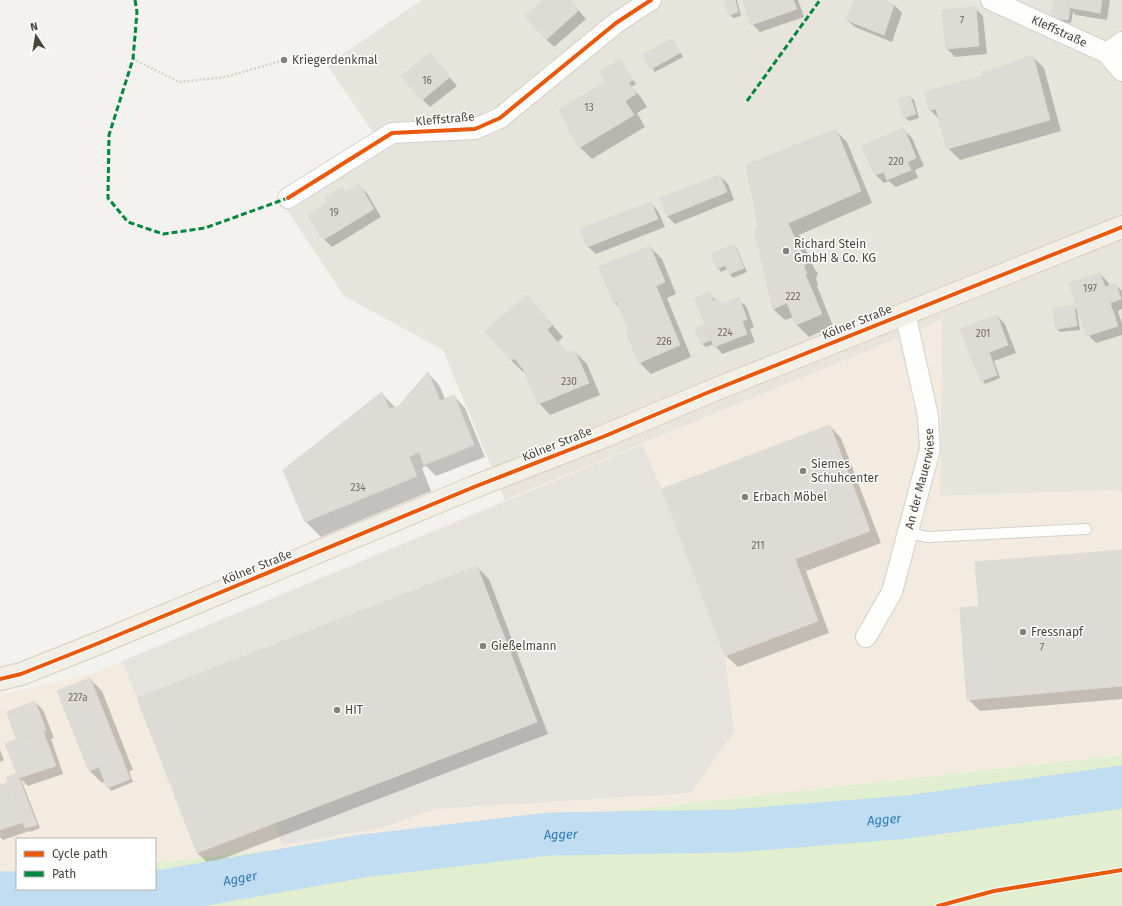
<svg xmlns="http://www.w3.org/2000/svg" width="1122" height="906" font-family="'Fira Sans',sans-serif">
	<rect width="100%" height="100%" fill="#f4f2ee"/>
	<polygon fill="#e7e4dc" points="422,0 1122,0 1122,493 1117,490 940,496 942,320 505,500 443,350 344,296 287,210 385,150 327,65"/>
	<polygon fill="#f3ebdf" points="942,320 940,496 1117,490 1122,493 1122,755 155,863 155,839 17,839 17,878 0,880 0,695 91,674 505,500"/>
	<polygon fill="#e1eecf" points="1122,755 1122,906 0,906 0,880 17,878 17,889 155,889 155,863"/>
	<polygon fill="#e6e3df" points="642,445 662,489 725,656 734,732 691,793 434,809 381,828 282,845 275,823 537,722 477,566 137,698 122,661"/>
	<g fill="#0003">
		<polygon points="544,0 570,0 586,19 554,47 546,39"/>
		<polygon points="725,0 737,0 741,16 733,18 729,14"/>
		<polygon points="749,0 798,0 804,17 760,32 752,24"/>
		<polygon points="855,0 881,0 894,5 902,13 892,42 855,27 847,20"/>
		<polygon points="1055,0 1110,0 1107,20 1076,15 1073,12 1071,23 1056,21 1052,17"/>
		<polygon points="975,8 983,16 987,54 955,57 947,49 943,11"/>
		<polygon points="672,40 683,57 655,72 652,68"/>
		<polygon points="430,54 457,86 430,107 422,99"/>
		<polygon points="1032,56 1044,68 1061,131 960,160 948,148 940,120 930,110 985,77 1004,67"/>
		<polygon points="620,61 636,84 631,87 640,96 647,107 637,113 645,127 592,159 580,147 607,82"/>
		<polygon points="910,97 914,100 919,118 909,121 905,118 899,100"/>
		<polygon points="835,130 847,142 872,203 799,235 815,270 818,273 816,279 818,285 817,286 833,326 809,337 797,325 794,317 785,320 773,309 760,229"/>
		<polygon points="904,130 912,138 924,166 915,170 918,178 896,187 889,181 884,183 876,175"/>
		<polygon points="720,176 728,184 734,200 675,224 667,216"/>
		<polygon points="359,186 367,193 381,217 332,247 324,239 329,203 342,189 347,193"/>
		<polygon points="651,203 658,211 665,227 596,254 588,247"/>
		<polygon points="734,246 737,249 747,272 733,278 730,274 728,269 721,272 718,268"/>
		<polygon points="650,247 662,259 676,294 667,298 691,357 651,374 639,362 630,332 620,308 615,303 601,268"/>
		<polygon points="1100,274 1108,282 1110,287 1116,285 1122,291 1122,309 1118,311 1122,324 1122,335 1096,343 1088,335"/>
		<polygon points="709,294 722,305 738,299 746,306 754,327 750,329 755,342 722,354 714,344 706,347 702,344 696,329 705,326 708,329"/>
		<polygon points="527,297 563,337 558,342 568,354 575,352 587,364 600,395 550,415 539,403 525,370 523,372 511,360"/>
		<polygon points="1074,306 1077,310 1080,330 1060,332 1057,329"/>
		<polygon points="997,316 1005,324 1016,353 994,361 1000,378 985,384 982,380"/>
		<polygon points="428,373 439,385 445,399 454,396 465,408 485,457 436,476 426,466 422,468 431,491 321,537 305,521 382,394 396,408 400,406"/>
		<polygon points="830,426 841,438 881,543 806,571 829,633 738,667 726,656 663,489"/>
		<polygon points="1122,551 1122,699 980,711 968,699 980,607"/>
		<polygon points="477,567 489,579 548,734 209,864 197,853"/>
		<polygon points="90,679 102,691 133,770 129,771 133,782 111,791 108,787 105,781 102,783 90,771 58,691"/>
		<polygon points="35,702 43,710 54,738 51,739 63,774 28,786 21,779 40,828 30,832 29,831 3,840 0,837 0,786 10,783 8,778 19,774 18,740"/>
		<polygon points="0,750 4,760 0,762"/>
	</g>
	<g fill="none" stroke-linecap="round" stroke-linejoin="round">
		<path stroke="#c0ddf1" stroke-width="43" id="s1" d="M 0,893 L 165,891 L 363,856 L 549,834 L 732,831 L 908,817 L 1122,787"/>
	</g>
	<g fill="#dedbd6" stroke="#dcd9d4">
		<polygon points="543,0 570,0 579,10 546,40 525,16"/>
		<polygon points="724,0 735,0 738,12 729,15"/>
		<polygon points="746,0 793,0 797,9 751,25 743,1"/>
		<polygon points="854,0 884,0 894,5 884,35 846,20"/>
		<polygon points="1054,0 1068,0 1067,7 1070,8 1068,20 1051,18"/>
		<polygon points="1068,0 1102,0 1100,13 1067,7"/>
		<polygon points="976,7 979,46 946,49 942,10"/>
		<polygon points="672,39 680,53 651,69 643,55"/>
		<polygon points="430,53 450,77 422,100 401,76"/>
		<polygon points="1033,55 1050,120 947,149 936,109 929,110 925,94 932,90 983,76 982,72 1004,66"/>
		<polygon points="620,60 633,80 613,92 600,72"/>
		<polygon points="606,81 613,92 629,83 636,94 625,101 634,115 579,148 567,128 569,127 559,110"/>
		<polygon points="910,96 916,114 904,118 898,99"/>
		<polygon points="904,128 916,158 907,162 911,170 887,180 884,172 875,175 862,146"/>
		<polygon points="836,129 861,191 784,225 755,232 754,230 759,229 746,165"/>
		<polygon points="720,175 727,192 667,216 660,198"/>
		<polygon points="359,184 374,209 323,240 308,215 328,203 325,198 342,188 345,193"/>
		<polygon points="651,202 658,219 587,247 580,229"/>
		<polygon points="788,223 804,259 807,260 804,267 807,273 805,274 822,314 796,325 787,303 773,309 755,232"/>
		<polygon points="734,245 744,268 729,274 725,265 717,269 711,254"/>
		<polygon points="650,246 665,282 656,286 680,345 639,363 626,332 629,331 617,302 614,303 599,267"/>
		<polygon points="1100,273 1105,287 1116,284 1121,299 1110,303 1118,326 1087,336 1069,283"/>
		<polygon points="710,292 713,301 718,299 721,304 739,297 747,319 742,321 747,334 714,347 695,298"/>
		<polygon points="527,295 552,325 547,330 567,353 575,351 589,383 538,404 523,369 514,358 511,361 485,331"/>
		<polygon points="1074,305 1077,326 1056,329 1053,308"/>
		<polygon points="997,315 1008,345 972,359 960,329"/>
		<polygon points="705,325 711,340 701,344 695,329"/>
		<polygon points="989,352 997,375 981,381 972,359"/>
		<polygon points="428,372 440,401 454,395 474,445 424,465 419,452 409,457 389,409 399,406"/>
		<polygon points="382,392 417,476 305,522 283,470"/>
		<polygon points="830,425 870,531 795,559 818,621 725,656 662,489"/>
		<polygon points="1122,550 1122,686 967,700 960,608 979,606 975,562"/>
		<polygon points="477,566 537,722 197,853 137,698"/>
		<polygon points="90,678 122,758 89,771 57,691"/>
		<polygon points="35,701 46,730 17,741 7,712"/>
		<polygon points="43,731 56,766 19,778 5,744 17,739 17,741"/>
		<polygon points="122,758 130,779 107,788 99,767"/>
		<polygon points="17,773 37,825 25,828 23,822 24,822 10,782 8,782 7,777"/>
		<polygon points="10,782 24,822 0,830 0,785"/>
	</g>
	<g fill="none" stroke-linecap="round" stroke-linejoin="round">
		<g stroke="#d2d0cb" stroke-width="12">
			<polyline id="service" points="908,533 928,537 1086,529"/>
		</g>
		<g stroke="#d2d0cb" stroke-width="22">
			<g id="minor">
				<path id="s2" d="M 991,0 L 1107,53 L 1122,71"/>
				<polyline points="1107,53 1122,42"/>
				<polyline points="288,198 392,133 475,129 500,118 616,23 651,0"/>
				<path id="s3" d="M 866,637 L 892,592 L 930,449 L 928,416 L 905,313"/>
			</g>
		</g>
		<g stroke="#d6cebb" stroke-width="24">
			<polyline id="primary" points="0,679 21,674 94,645 474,487 605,436 709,392 1122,227"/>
		</g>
		<polyline stroke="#d3d2cc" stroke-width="2.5" stroke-dasharray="2 2" stroke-linecap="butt" points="133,59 179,82 226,77 284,60"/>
		<use href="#service" stroke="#fdfdfc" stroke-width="10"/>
		<use href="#minor" stroke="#fdfdfc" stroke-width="20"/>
		<use href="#primary" stroke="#f2efe6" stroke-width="22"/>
		<g stroke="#00873e" stroke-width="3" stroke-dasharray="6 3" stroke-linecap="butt">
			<polyline points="135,0 137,12 133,59 109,135 108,198 128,222 163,234 205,228 288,198"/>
			<polyline points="747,101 820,0"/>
		</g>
		<g stroke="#fff" stroke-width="6">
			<g id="cycleway">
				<polyline points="288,198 392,133 475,129 500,118 616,23 651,0"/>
				<polyline points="0,679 21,674 94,645 474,487 605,436 709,392 1122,227"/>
				<polyline points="938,906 994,891 1122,870"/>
			</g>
		</g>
		<use href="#cycleway" stroke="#e8590c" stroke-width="4"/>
	</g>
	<g fill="#868178" stroke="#fff" stroke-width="1.5">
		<circle cx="284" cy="60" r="4"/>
		<circle cx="786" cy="251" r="4"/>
		<circle cx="803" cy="471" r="4"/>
		<circle cx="745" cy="497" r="4"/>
		<circle cx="1023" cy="632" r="4"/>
		<circle cx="483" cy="646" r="4"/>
		<circle cx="337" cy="710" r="4"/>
	</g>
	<g text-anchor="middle" stroke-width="3" stroke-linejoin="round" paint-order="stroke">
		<g font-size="10" fill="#706a61">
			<text x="962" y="24">7</text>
			<text x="427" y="84">16</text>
			<text x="589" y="111">13</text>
			<text x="896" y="165">220</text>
			<text x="334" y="216">19</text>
			<text x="1090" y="292">197</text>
			<text x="793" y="300">222</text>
			<text x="725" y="336">224</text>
			<text x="983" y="337">201</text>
			<text x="664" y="345">226</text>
			<text x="569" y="385">230</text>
			<text x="358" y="491">234</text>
			<text x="758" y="549">211</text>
			<text x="1042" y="651">7</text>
			<text x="78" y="701">227a</text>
		</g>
		<g font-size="12" fill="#4b4439" stroke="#fff">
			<text dy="4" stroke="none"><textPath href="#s2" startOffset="75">Kleffstraße</textPath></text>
			<text transform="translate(445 119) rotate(-5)" y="4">Kleffstraße</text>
			<text transform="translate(857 322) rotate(-22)" y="4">Kölner Straße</text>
			<text transform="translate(557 444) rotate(-22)" y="4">Kölner Straße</text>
			<text dy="4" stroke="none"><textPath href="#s3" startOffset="169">An der Mauerwiese</textPath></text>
			<text transform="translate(257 567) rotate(-22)" y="4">Kölner Straße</text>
		</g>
		<g font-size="12" fill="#4b4439" stroke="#fff" text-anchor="start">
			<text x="292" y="64">Kriegerdenkmal</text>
			<text x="794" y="248">Richard Stein<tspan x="794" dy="14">GmbH &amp; Co. KG</tspan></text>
			<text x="811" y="468">Siemes<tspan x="811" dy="14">Schuhcenter</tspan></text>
			<text x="753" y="501">Erbach Möbel</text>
			<text x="1031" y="636">Fressnapf</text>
			<text x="491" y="650">Gießelmann</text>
			<text x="345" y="714">HIT</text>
		</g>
		<g font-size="13" font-style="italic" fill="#2e7ab2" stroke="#fff">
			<text dy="5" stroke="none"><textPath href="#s1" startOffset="889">Agger</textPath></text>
			<text dy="5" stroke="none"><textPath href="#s1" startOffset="565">Agger</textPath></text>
			<text dy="5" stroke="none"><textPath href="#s1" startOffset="241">Agger</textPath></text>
		</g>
	</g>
	<rect x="16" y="838" width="140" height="52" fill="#ffffff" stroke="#b7b4b0"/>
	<rect x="24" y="851" width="20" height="6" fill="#e8590c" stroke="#b7b4b0"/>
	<text x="52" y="858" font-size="12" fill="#4b4439">Cycle path</text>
	<rect x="24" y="871" width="20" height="6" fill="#00873e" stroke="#b7b4b0"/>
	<text x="52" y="878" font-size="12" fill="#4b4439">Path</text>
	<g transform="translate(36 36) rotate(348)" stroke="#ffffff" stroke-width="3" paint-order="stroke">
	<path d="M0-3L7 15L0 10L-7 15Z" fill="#4b4439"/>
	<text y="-6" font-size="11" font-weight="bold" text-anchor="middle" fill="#4b4439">N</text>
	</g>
</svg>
